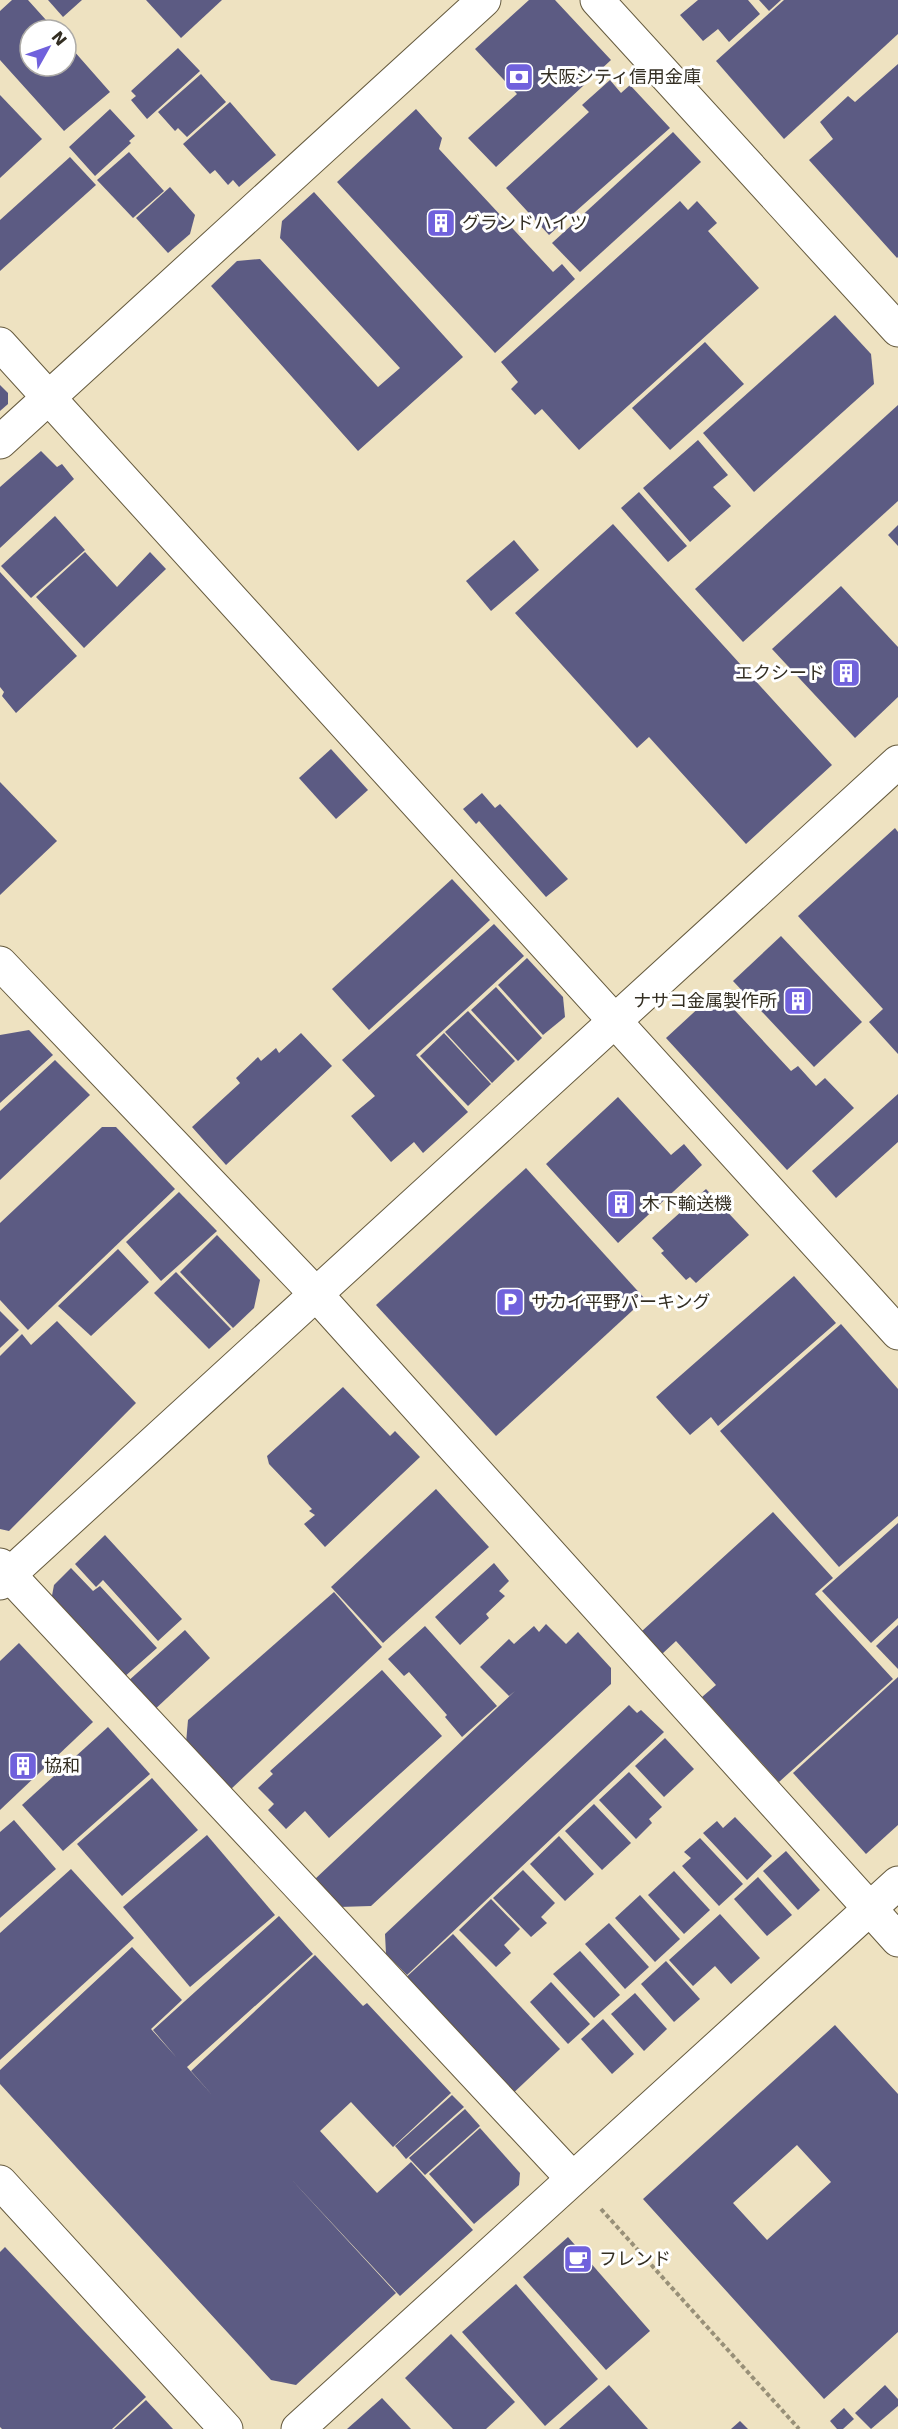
<svg xmlns="http://www.w3.org/2000/svg" width="898" height="2429" font-family="'DejaVu Sans','Noto Sans JP',sans-serif">
	<rect width="100%" height="100%" fill="#eee2c1"/>
	<g fill="#5c5b83" fill-rule="evenodd">
		<polygon points="12,0 28,0 55,30 30,30 30,66 66,66 66,42 110,92 64,131 0,60 0,11"/>
		<polygon points="48,0 82,0 63,17"/>
		<polygon points="146,0 222,0 181,38"/>
		<polygon points="529,0 555,0 611,60 496,167 468,138 517,94 475,49"/>
		<polygon points="698,0 748,0 760,14 729,42 718,29 703,41 680,15"/>
		<polygon points="759,0 781,0 769,11"/>
		<polygon points="784,0 898,0 898,34 784,139 716,61"/>
		<polygon points="178,48 200,71 147,119 131,100 136,96 131,91"/>
		<polygon points="898,64 898,257 897,258 809,160 833,139 820,122 848,96 855,102"/>
		<polygon points="201,74 226,102 187,137 178,128 175,131 158,112"/>
		<polygon points="610,80 621,93 630,85 670,128 549,235 506,188 589,112 582,105"/>
		<polygon points="0,95 42,139 0,178"/>
		<polygon points="230,102 276,155 239,187 233,180 228,185 215,170 210,174 183,144"/>
		<polygon points="110,109 135,136 129,141 131,143 95,176 69,147"/>
		<polygon points="416,109 442,138 439,149 553,272 562,264 575,279 495,353 337,182"/>
		<polygon points="673,132 701,162 580,272 552,243"/>
		<polygon points="129,152 164,191 133,218 97,180"/>
		<polygon points="70,157 96,185 0,271 0,220"/>
		<polygon points="170,187 195,215 190,234 168,253 136,218"/>
		<polygon points="314,192 463,357 358,451 211,286 237,261 260,259 378,387 400,368 280,238 282,221"/>
		<polygon points="680,201 688,210 697,201 717,223 708,231 759,288 579,450 542,409 535,415 511,389 518,382 501,362"/>
		<polygon points="835,315 871,354 874,384 754,492 703,433"/>
		<polygon points="705,342 744,384 670,450 632,408"/>
		<polygon points="0,385 8,393 8,404 0,411"/>
		<polygon points="898,405 898,501 743,642 695,589"/>
		<polygon points="698,440 728,475 713,487 731,506 690,542 643,488"/>
		<polygon points="41,451 57,467 62,464 74,479 0,548 0,487"/>
		<polygon points="639,492 687,546 668,562 621,508"/>
		<polygon points="55,516 85,550 31,598 1,566"/>
		<polygon points="613,524 832,765 746,844 649,737 637,748 515,613"/>
		<polygon points="898,525 898,546 888,535"/>
		<polygon points="514,540 539,570 491,611 466,581"/>
		<polygon points="85,552 117,587 150,552 166,569 84,648 36,597"/>
		<polygon points="0,572 77,656 16,713 2,696 4,692 0,687"/>
		<polygon points="841,586 898,647 898,697 855,738 772,649"/>
		<polygon points="331,749 368,790 336,819 299,778"/>
		<polygon points="0,782 57,841 0,895"/>
		<polygon points="482,793 495,808 500,804 568,879 546,897 479,821 476,824 463,809"/>
		<polygon points="895,828 898,832 898,1054 869,1022 883,1009 798,916"/>
		<polygon points="452,879 490,920 369,1030 332,989"/>
		<polygon points="494,924 524,956 416,1055 468,1112 423,1153 414,1142 391,1162 351,1116 375,1096 342,1060"/>
		<polygon points="781,936 862,1022 814,1067 733,981"/>
		<polygon points="527,958 563,997 565,1017 543,1035 498,985"/>
		<polygon points="496,987 542,1038 518,1061 471,1010"/>
		<polygon points="717,991 791,1071 798,1066 816,1086 825,1078 854,1108 787,1170 666,1038"/>
		<polygon points="468,1011 515,1061 492,1083 445,1032"/>
		<polygon points="29,1030 53,1055 0,1103 0,1035"/>
		<polygon points="301,1033 332,1066 226,1165 192,1127 240,1083 236,1078 258,1057 261,1061 276,1048 279,1053"/>
		<polygon points="444,1033 491,1084 468,1106 420,1056"/>
		<polygon points="55,1060 90,1095 0,1180 0,1111"/>
		<polygon points="898,1094 898,1142 836,1198 812,1171"/>
		<polygon points="618,1097 671,1155 684,1144 702,1165 618,1243 546,1164"/>
		<polygon points="102,1127 116,1127 175,1189 28,1330 0,1300 0,1223"/>
		<polygon points="526,1168 645,1299 496,1436 376,1305"/>
		<polygon points="706,1189 749,1235 696,1283 690,1277 686,1280 661,1253 664,1251 652,1238"/>
		<polygon points="179,1192 217,1231 161,1281 126,1242"/>
		<polygon points="217,1235 260,1280 254,1308 233,1328 180,1272"/>
		<polygon points="118,1249 149,1282 91,1336 58,1306"/>
		<polygon points="176,1272 231,1329 209,1349 154,1293"/>
		<polygon points="794,1276 836,1323 718,1426 711,1417 690,1435 656,1397"/>
		<polygon points="0,1311 19,1330 0,1348"/>
		<polygon points="57,1321 136,1403 9,1531 0,1529 0,1356 22,1334 31,1345"/>
		<polygon points="841,1324 898,1389 898,1516 839,1567 720,1431"/>
		<polygon points="343,1387 390,1436 395,1431 420,1457 325,1547 304,1524 315,1515 309,1511 312,1509 269,1464 267,1456"/>
		<polygon points="436,1489 489,1547 383,1643 331,1587"/>
		<polygon points="773,1512 833,1578 815,1594 893,1679 779,1782 702,1697 716,1685 676,1641 662,1654 642,1631"/>
		<polygon points="898,1523 898,1618 871,1643 822,1591"/>
		<polygon points="105,1535 182,1619 158,1641 103,1580 96,1587 75,1564"/>
		<polygon points="494,1563 509,1581 499,1591 505,1596 486,1614 489,1618 460,1645 435,1617"/>
		<polygon points="71,1568 93,1591 100,1586 157,1648 123,1678 51,1601 54,1585"/>
		<polygon points="334,1592 382,1647 230,1790 186,1743 188,1720"/>
		<polygon points="546,1624 566,1644 578,1632 611,1668 611,1684 371,1906 339,1907 314,1880 515,1691 509,1696 480,1667 509,1639 514,1644 534,1626 539,1632"/>
		<polygon points="898,1625 898,1669 876,1646"/>
		<polygon points="425,1626 497,1706 462,1737 445,1717 447,1715 409,1672 404,1676 388,1659"/>
		<polygon points="185,1630 210,1658 152,1712 126,1683"/>
		<polygon points="19,1643 93,1722 0,1810 0,1661"/>
		<polygon points="382,1670 442,1736 329,1838 305,1811 286,1829 268,1810 274,1804 258,1788 273,1774 270,1771"/>
		<polygon points="898,1677 898,1825 866,1854 793,1773"/>
		<polygon points="629,1705 637,1713 641,1710 664,1732 407,1975 386,1954 385,1934"/>
		<polygon points="108,1727 150,1774 63,1851 22,1805"/>
		<polygon points="665,1738 694,1769 664,1797 635,1766"/>
		<polygon points="629,1772 662,1807 649,1819 652,1823 636,1839 599,1800"/>
		<polygon points="152,1778 198,1830 122,1896 77,1844"/>
		<polygon points="594,1804 631,1843 602,1870 565,1831"/>
		<polygon points="735,1817 772,1856 747,1880 703,1833 717,1821 723,1828"/>
		<polygon points="14,1820 56,1869 0,1918 0,1832"/>
		<polygon points="207,1835 275,1915 190,1987 123,1907"/>
		<polygon points="559,1836 594,1874 565,1901 530,1864"/>
		<polygon points="700,1838 743,1884 719,1906 682,1866 691,1858 684,1852"/>
		<polygon points="786,1851 820,1890 798,1910 763,1871"/>
		<polygon points="71,1869 134,1938 0,2060 0,1933"/>
		<polygon points="523,1870 555,1903 541,1917 547,1923 531,1937 493,1898"/>
		<polygon points="674,1871 710,1910 684,1934 648,1895"/>
		<polygon points="758,1877 792,1915 767,1936 734,1899"/>
		<polygon points="640,1895 680,1939 655,1962 615,1918"/>
		<polygon points="491,1899 520,1929 504,1945 511,1953 496,1967 459,1930"/>
		<polygon points="720,1914 760,1958 731,1984 715,1966 693,1986 669,1960"/>
		<polygon points="279,1916 313,1954 187,2067 213,2096 191,2071 315,1955 363,2006 367,2003 451,2093 393,2147 351,2102 320,2131 377,2193 411,2162 473,2230 400,2296 290,2178 396,2293 296,2385 271,2380 0,2084 0,2070 132,1947 182,2000 151,2029 177,2058 153,2030"/>
		<polygon points="609,1923 649,1967 625,1989 585,1944"/>
		<polygon points="453,1934 560,2049 508,2098 401,1982"/>
		<polygon points="580,1951 620,1995 594,2018 553,1974"/>
		<polygon points="666,1961 700,1999 674,2022 641,1984"/>
		<polygon points="551,1982 590,2024 568,2044 530,2002"/>
		<polygon points="635,1993 667,2029 644,2051 611,2014"/>
		<polygon points="603,2019 634,2054 612,2074 581,2039"/>
		<path d="M 835,2025 L 898,2094 L 898,2332 L 824,2399 L 643,2199 ZM 797,2145 L 831,2182 L 767,2240 L 733,2203 Z"/>
		<polygon points="452,2095 464,2107 406,2159 395,2146"/>
		<polygon points="465,2109 480,2126 425,2175 409,2158"/>
		<polygon points="480,2128 520,2173 519,2185 474,2224 429,2174"/>
		<polygon points="568,2237 650,2331 606,2370 523,2277"/>
		<polygon points="5,2247 146,2397 112,2429 2,2429 0,2427 0,2252"/>
		<polygon points="516,2284 598,2379 545,2426 462,2332"/>
		<polygon points="451,2334 515,2402 486,2429 453,2429 405,2378"/>
		<polygon points="609,2385 648,2429 559,2429"/>
		<polygon points="885,2385 898,2399 898,2406 871,2429 855,2413"/>
		<polygon points="382,2398 411,2429 347,2429"/>
		<polygon points="146,2400 173,2429 114,2429"/>
		<polygon points="844,2408 854,2419 843,2429 837,2429 830,2421"/>
		<polygon points="740,2421 748,2429 731,2429"/>
	</g>
	<g fill="none" stroke-linecap="round" stroke-linejoin="round">
		<g stroke="#655a3e" stroke-width="35">
			<g id="street">
				<polyline points="0,344 898,1333"/>
				<polyline points="0,442 484,0"/>
				<polyline points="0,963 315,1293 898,1940"/>
				<polyline points="0,1565 572,2178"/>
				<polyline points="0,1583 898,762"/>
				<polyline points="298,2429 898,1883"/>
			</g>
		</g>
		<g stroke="#655a3e" stroke-width="35">
			<g id="secondary">
				<polyline points="597,0 898,330"/>
				<polyline points="0,2182 226,2429"/>
			</g>
		</g>
		<polyline stroke="#989078" stroke-width="4" stroke-dasharray="4.5 3" stroke-linecap="butt" points="601,2209 799,2429"/>
		<use href="#street" stroke="#fff" stroke-width="33"/>
		<use href="#secondary" stroke="#fff" stroke-width="33"/>
	</g>
	<defs>
		<g id="bank-square" transform="scale(1.5)"><rect x="-9" y="-9" width="18" height="18" rx="4" fill="#7061dc" stroke="#fff"/><path d="M-6-4H6V4H-6ZM0-2.3a2.3 2.3 0 1 0 0 4.6a2.3 2.3 0 1 0 0-4.6Z" fill="#fff"/></g>
		<g id="building-square" transform="scale(1.5)"><rect x="-9" y="-9" width="18" height="18" rx="4" fill="#7061dc" stroke="#fff"/><path d="M-4-6H4V6H1V3H-1V6H-4ZM-2.5-4.3h1.7v1.8h-1.7ZM.8-4.3h1.7v1.8H.8ZM-2.5-1h1.7V.8h-1.7ZM.8-1h1.7V.8H.8Z" fill="#fff"/></g>
		<g id="parking-square" transform="scale(1.5)"><rect x="-9" y="-9" width="18" height="18" rx="4" fill="#7061dc" stroke="#fff"/><path d="M-3.5-5.5H1a3.5 3.5 0 0 1 0 7H-1V5.5H-3.5ZM-1-3.4V-.6H.8a1.4 1.4 0 0 0 0-2.8Z" fill="#fff"/></g>
		<g id="cafe-square" transform="scale(1.5)"><rect x="-9" y="-9" width="18" height="18" rx="4" fill="#7061dc" stroke="#fff"/><path d="M-5.5-4.5H6V0H3Q3 3.5 0 3.5H-2.5Q-5.5 3.5-5.5 0ZM3-3.2v2h1.7v-2ZM-6 4.5H4V6H-6Z" fill="#fff"/></g>
	</defs>
	<g fill-rule="evenodd">
		<use href="#bank-square" x="519" y="77"/>
		<use href="#building-square" x="441" y="223"/>
		<use href="#building-square" x="846" y="673"/>
		<use href="#building-square" x="798" y="1001"/>
		<use href="#building-square" x="621" y="1204"/>
		<use href="#parking-square" x="510" y="1302"/>
		<use href="#building-square" x="23" y="1766"/>
		<use href="#cafe-square" x="578" y="2259"/>
	</g>
	<g text-anchor="middle" stroke-width="6" stroke-linejoin="round" paint-order="stroke">
		<g font-size="18" fill="#332e22" stroke="#fff" text-anchor="start">
			<text x="540" y="83">大阪シティ信用金庫</text>
			<text x="462" y="229">グランドハイツ</text>
			<text x="825" y="679" text-anchor="end">エクシード</text>
			<text x="777" y="1007" text-anchor="end">ナサコ金属製作所</text>
			<text x="642" y="1210">木下輸送機</text>
			<text x="531" y="1308">サカイ平野パーキング</text>
			<text x="44" y="1772">協和</text>
			<text x="599" y="2265">フレンド</text>
		</g>
	</g>
	<g transform="translate(48 48) rotate(50)"><circle r="28" fill="#ffffff" stroke="#adaba7" stroke-width="1.5"/>
	<path d="M0-4.5L10 22L0 15L-10 22Z" fill="#7061dc"/>
	<text y="-9" font-size="16" font-weight="bold" text-anchor="middle" fill="#332e22">N</text>
	</g>
</svg>
